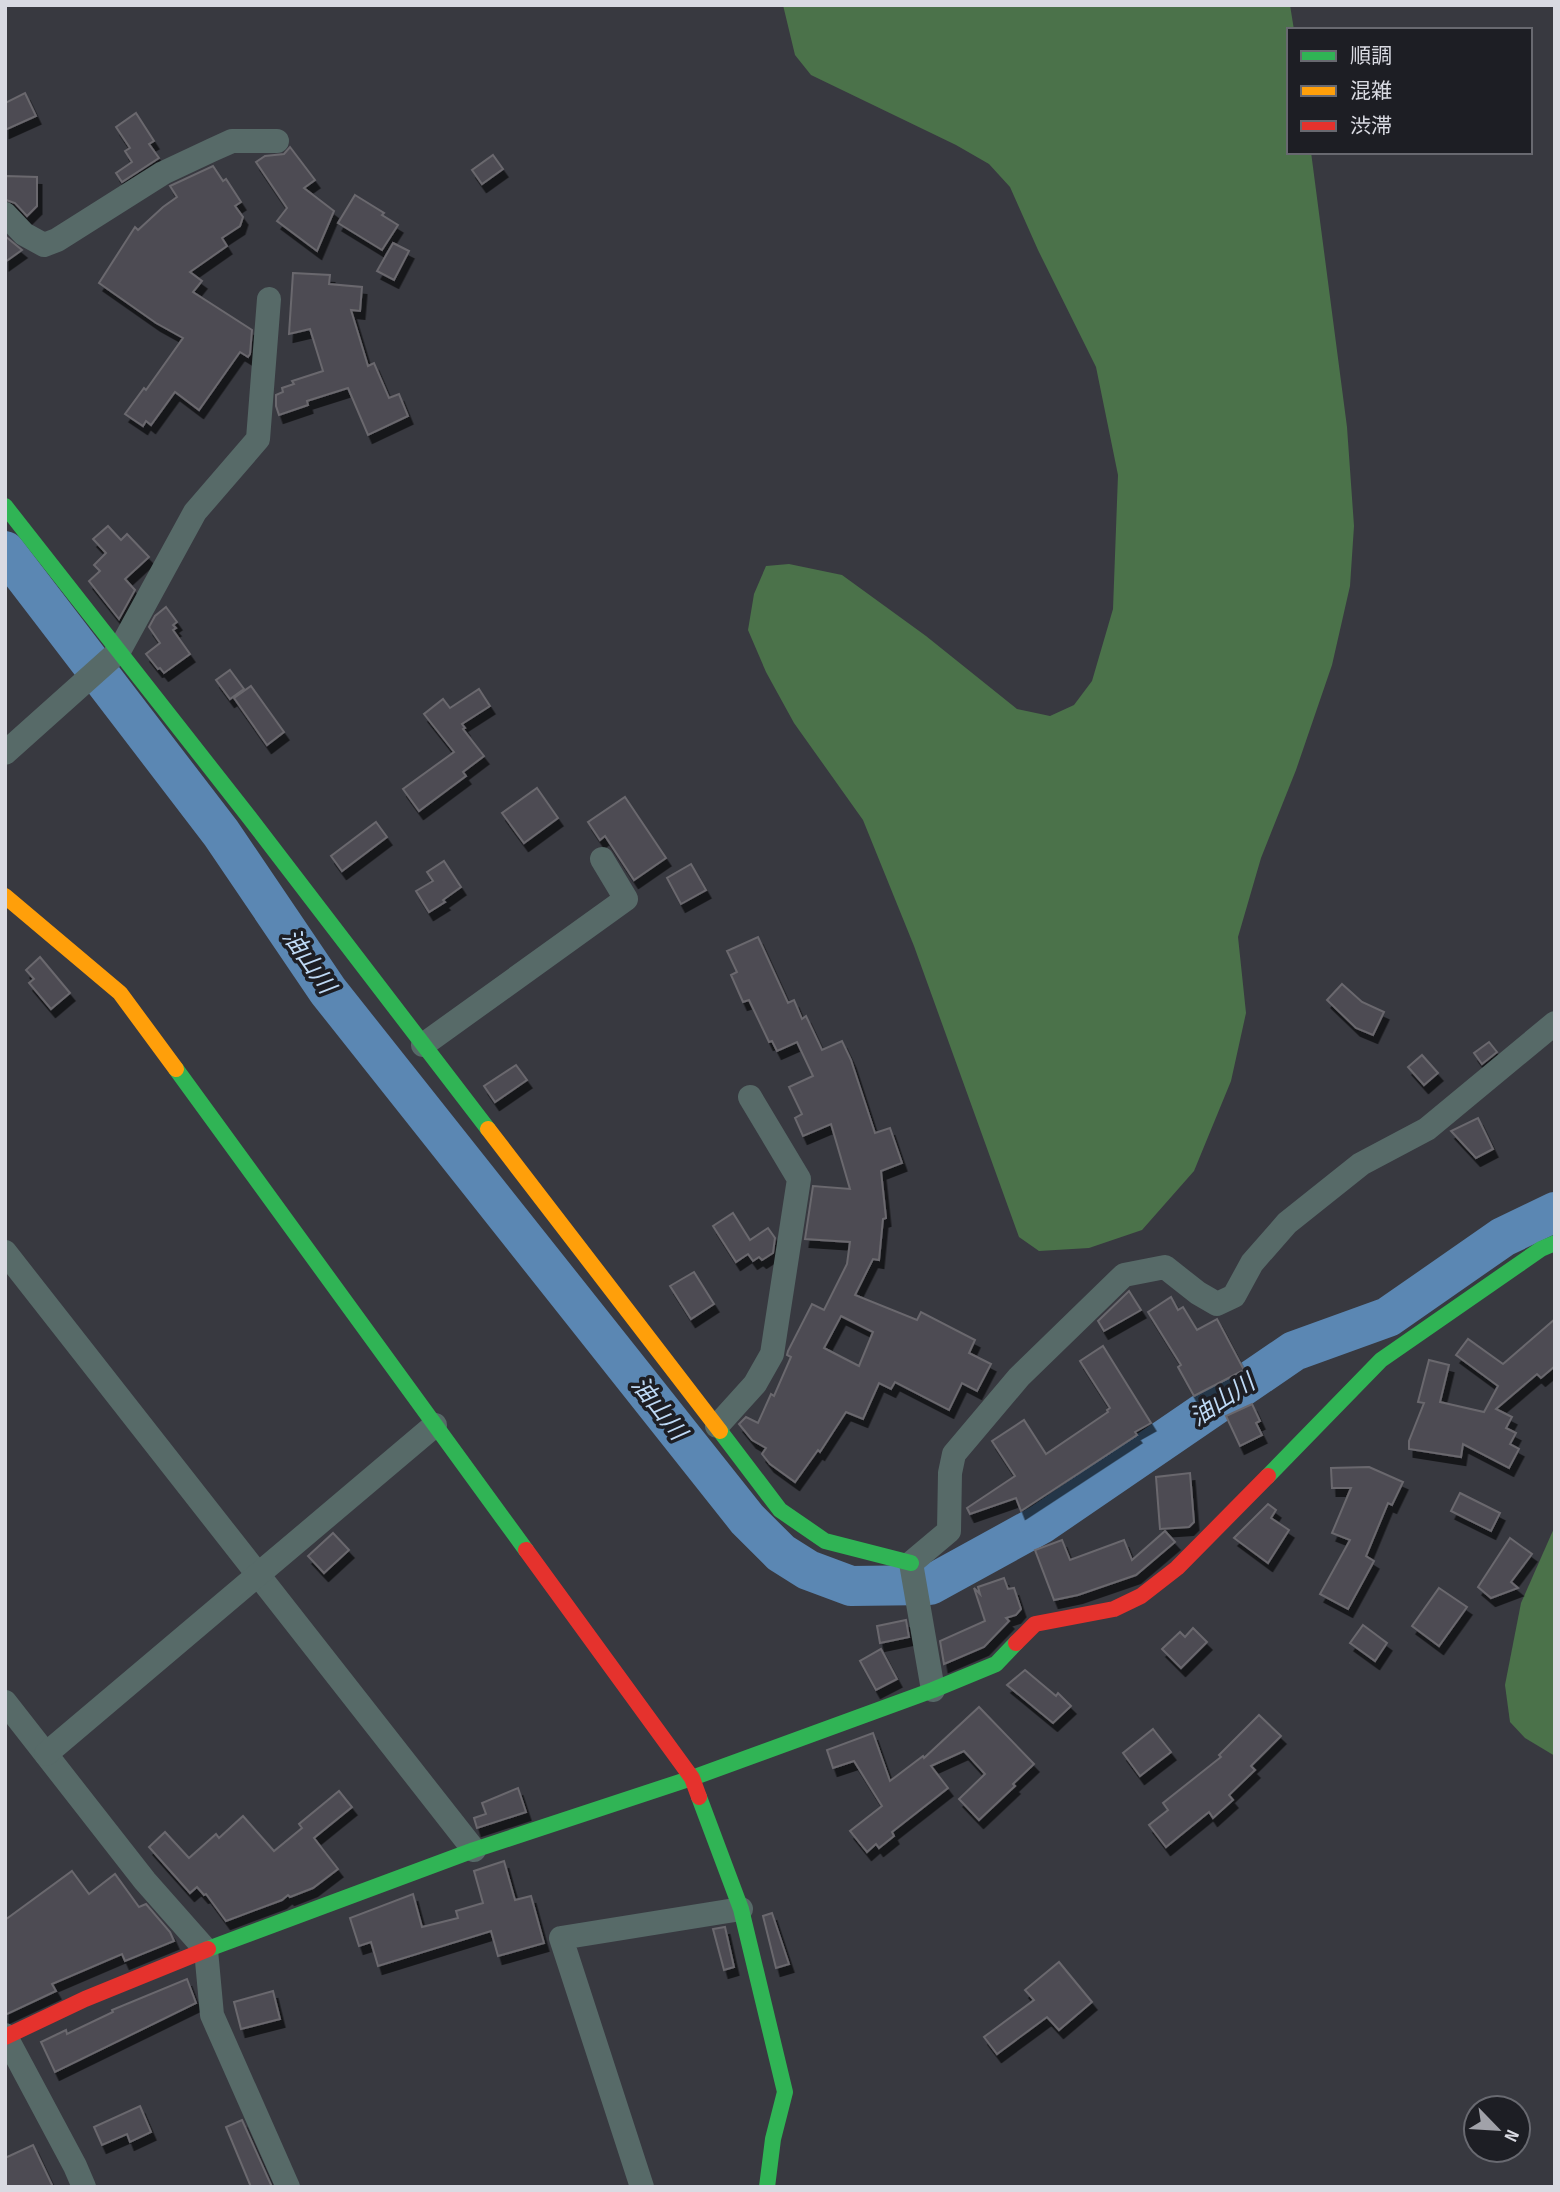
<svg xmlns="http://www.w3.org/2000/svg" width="1560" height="2192" font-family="'Sofia Sans Condensed','Noto Sans JP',sans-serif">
	<defs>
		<filter id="shadow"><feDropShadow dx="4.5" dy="8" stdDeviation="0" flood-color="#0009"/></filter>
	</defs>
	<rect width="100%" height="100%" fill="#383940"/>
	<g fill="#4b724a">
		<polygon points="783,5 1290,5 1294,30 1289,30 1289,152 1311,152 1347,427 1354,526 1350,586 1332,665 1296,770 1261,858 1238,937 1246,1013 1231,1081 1194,1171 1142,1230 1089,1248 1039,1251 1019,1237 914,946 863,820 794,723 766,672 748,630 754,594 766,566 789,564 842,575 926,636 1017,709 1050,716 1074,705 1092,681 1113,609 1118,475 1096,367 1038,250 1010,187 989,164 956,145 811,75 795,55"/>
		<polygon points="1555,1526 1555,1756 1525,1738 1510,1722 1505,1685 1521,1603"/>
	</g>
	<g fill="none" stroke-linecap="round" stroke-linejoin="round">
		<polyline stroke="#5b87b3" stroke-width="40" points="5,551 221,833 328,991 747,1519 781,1553 808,1570 851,1586 930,1585 1041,1524 1294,1351 1388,1317 1503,1237 1555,1212"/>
	</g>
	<g fill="#4d4c52" stroke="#6a686e" stroke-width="2" fill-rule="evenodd" filter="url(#shadow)">
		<polygon points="25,93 36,116 5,130 5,103"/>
		<polygon points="136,113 154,141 149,144 159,158 122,182 116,173 132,162 125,151 130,148 116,127"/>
		<polygon points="290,147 315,180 304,188 334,211 317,251 277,221 287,208 256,162 265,156 284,154"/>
		<polygon points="493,155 503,169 482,184 472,170"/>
		<polygon points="213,166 223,181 226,179 241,202 235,206 243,217 240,226 222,238 227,246 190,272 202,281 193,292 252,330 250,354 248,357 240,352 199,410 175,392 151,425 146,421 143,426 125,414 144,388 146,390 183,338 156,323 99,283 135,227 138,230 163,207 177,197 170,186"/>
		<polygon points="6,176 37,177 37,206 27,216 15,203 6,200"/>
		<polygon points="355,195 384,213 382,215 398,225 382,250 338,223"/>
		<polygon points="5,236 22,250 5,262"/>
		<polygon points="393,243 409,251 394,280 377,271"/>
		<polygon points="293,273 330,275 329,284 362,287 360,311 351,310 368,366 374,363 389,398 399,394 408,416 368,435 348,388 307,401 308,405 279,415 276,406 276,395 283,392 282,388 294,384 292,381 323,371 310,329 289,334"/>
		<polygon points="108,526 121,540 127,534 149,557 125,579 135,590 119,619 89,581 100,571 94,565 106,553 93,539"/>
		<polygon points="166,607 177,622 173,625 176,628 173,630 190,654 164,673 160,668 158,669 146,654 160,643 149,627 155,616"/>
		<polygon points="230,670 244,689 230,699 216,680"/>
		<polygon points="251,686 284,732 267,745 234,698"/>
		<polygon points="479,689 490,706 462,724 465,728 463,729 484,756 463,772 466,776 419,811 403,789 454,752 424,714 443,699 450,708"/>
		<polygon points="537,788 558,818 524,843 502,813"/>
		<polygon points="625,797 666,858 634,880 605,836 600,840 588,822"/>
		<polygon points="376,822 387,837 342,871 331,856"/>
		<polygon points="444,861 461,887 443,900 445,902 429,912 416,891 433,881 427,872"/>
		<polygon points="691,864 706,890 681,904 667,878"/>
		<path d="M 758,937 L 788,1003 L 794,1000 L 802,1019 L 806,1016 L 822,1050 L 842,1041 L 851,1060 L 875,1133 L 890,1128 L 902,1163 L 881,1171 L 886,1218 L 883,1219 L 879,1260 L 873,1259 L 855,1295 L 917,1320 L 921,1312 L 975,1340 L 969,1353 L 991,1364 L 977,1391 L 962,1383 L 949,1410 L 895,1382 L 891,1389 L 879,1383 L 863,1419 L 846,1412 L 820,1452 L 818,1450 L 795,1482 L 770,1464 L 762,1454 L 766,1448 L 752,1440 L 739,1424 L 746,1417 L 758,1423 L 771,1394 L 774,1396 L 791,1357 L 787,1355 L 788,1351 L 812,1304 L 824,1310 L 847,1264 L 850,1242 L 805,1239 L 813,1186 L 850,1189 L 831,1124 L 803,1136 L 795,1118 L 802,1114 L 789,1087 L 813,1076 L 797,1042 L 777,1051 L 772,1041 L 769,1042 L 749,1000 L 743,1002 L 731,975 L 737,972 L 727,951 ZM 841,1316 L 873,1332 L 859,1366 L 824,1348 Z"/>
		<polygon points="40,957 70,993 51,1009 29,983 34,979 26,970"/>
		<polygon points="1342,984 1362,1002 1384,1012 1373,1035 1356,1028 1327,1000"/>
		<polygon points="1489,1042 1497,1052 1482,1064 1474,1053"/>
		<polygon points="1422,1055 1438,1073 1424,1085 1408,1067"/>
		<polygon points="516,1065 527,1080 495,1102 484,1086"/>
		<polygon points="1478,1118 1493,1149 1476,1158 1451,1131"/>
		<polygon points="733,1213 750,1240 768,1228 775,1238 773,1253 762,1260 759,1257 753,1261 748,1254 736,1262 713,1226"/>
		<polygon points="694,1272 714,1304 691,1319 670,1286"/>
		<polygon points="1129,1291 1141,1310 1104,1331 1098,1321"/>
		<polygon points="1171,1297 1178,1310 1183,1307 1197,1330 1217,1319 1244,1370 1194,1396 1178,1367 1181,1365 1148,1312"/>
		<polygon points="1555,1319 1555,1366 1541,1378 1537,1374 1496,1409 1512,1417 1506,1428 1516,1433 1510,1444 1519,1449 1509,1468 1463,1444 1461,1457 1409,1449 1409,1441 1424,1403 1418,1402 1429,1360 1449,1365 1440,1402 1484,1412 1498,1386 1456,1355 1468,1339 1503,1364"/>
		<polygon points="1103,1346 1151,1423 1135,1432 1137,1435 1021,1511 1016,1498 970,1514 967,1508 1015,1476 992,1441 1024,1420 1046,1454 1108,1412 1107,1410 1110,1408 1080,1361"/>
		<polygon points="1252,1404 1260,1421 1256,1423 1262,1435 1240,1446 1226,1416"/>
		<polygon points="1369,1467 1403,1482 1392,1505 1388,1503 1366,1556 1374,1561 1348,1609 1320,1594 1350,1540 1332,1533 1351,1488 1332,1488 1331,1468"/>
		<polygon points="1190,1473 1194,1522 1189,1527 1160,1529 1156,1477"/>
		<polygon points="1460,1493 1500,1513 1491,1531 1451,1511"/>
		<polygon points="1268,1504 1276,1510 1271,1518 1289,1530 1268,1563 1234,1538"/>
		<polygon points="1165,1531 1175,1542 1136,1575 1078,1595 1054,1600 1035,1550 1062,1540 1070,1560 1124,1540 1132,1560"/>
		<polygon points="333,1533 349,1550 324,1573 308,1556"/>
		<polygon points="1510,1538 1532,1554 1511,1582 1518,1588 1491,1598 1478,1587"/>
		<polygon points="1004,1578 1008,1589 1014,1588 1021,1609 1016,1615 1006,1618 1009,1621 984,1647 944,1664 940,1641 985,1621 974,1588 980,1594 978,1587"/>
		<polygon points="1439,1588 1467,1607 1439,1646 1412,1626"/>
		<polygon points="906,1620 909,1637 880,1643 877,1626"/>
		<polygon points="1363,1625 1387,1643 1375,1661 1350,1643"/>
		<polygon points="1193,1628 1207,1642 1181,1668 1162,1649 1180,1632 1185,1637"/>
		<polygon points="881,1649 897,1679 876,1690 860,1661"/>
		<polygon points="1025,1670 1056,1696 1058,1693 1071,1706 1053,1723 1007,1685"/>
		<polygon points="979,1707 1034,1764 1013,1784 1015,1786 979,1820 959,1799 985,1774 964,1751 931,1766 948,1788 892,1832 894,1836 879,1848 876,1844 867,1852 850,1831 882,1806 854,1761 833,1768 827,1750 873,1733 890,1781 923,1756 924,1758"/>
		<polygon points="1259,1715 1281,1736 1251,1766 1255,1770 1229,1795 1233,1800 1213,1818 1209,1812 1166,1847 1149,1825 1168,1810 1163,1803 1221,1757 1219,1755"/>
		<polygon points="1153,1729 1171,1752 1140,1776 1123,1753"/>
		<polygon points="518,1788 526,1812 477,1828 474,1818 486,1814 482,1803"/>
		<polygon points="339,1791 352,1807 314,1838 338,1869 313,1888 290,1897 288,1895 282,1900 226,1921 206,1894 204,1895 197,1887 190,1893 149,1847 165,1832 189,1858 216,1834 219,1838 243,1816 274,1851 302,1828 299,1824"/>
		<polygon points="504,1861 515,1900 531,1896 544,1943 498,1956 491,1931 378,1966 371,1942 359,1946 350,1918 413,1894 422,1927 458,1918 456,1911 483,1903 474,1871"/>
		<polygon points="72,1871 89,1894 115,1874 139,1907 146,1904 170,1932 174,1941 125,1961 122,1954 52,1984 56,1991 5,2015 5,1920"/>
		<polygon points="772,1913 789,1964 776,1968 763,1916"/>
		<polygon points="725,1927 734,1967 724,1970 713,1929"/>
		<polygon points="1059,1962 1092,2002 1059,2030 1047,2017 997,2054 984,2037 1034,2000 1025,1990"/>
		<polygon points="187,1979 196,2003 55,2072 41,2042 66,2030 67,2034 113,2012 112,2010"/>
		<polygon points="273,1991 280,2019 241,2029 234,2002"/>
		<polygon points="140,2106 151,2132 130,2142 127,2134 102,2145 94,2127"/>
		<polygon points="242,2120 272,2187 251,2187 226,2127"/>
		<polygon points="33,2145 53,2187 5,2187 5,2158"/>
	</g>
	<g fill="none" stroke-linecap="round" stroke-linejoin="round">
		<g stroke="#576a68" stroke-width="24">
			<polyline points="5,214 24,234 44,245 57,240 163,173 212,150 232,141 277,141"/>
			<polyline points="5,753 119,651 195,512 258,439 269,299"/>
			<polyline points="423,1045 626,899 602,859"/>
			<polyline points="5,1252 474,1850"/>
			<polyline points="717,1426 755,1384 772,1354 799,1179 750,1097"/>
			<polyline points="933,1690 911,1563 949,1531 950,1473 954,1454 1019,1377 1124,1275 1165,1267 1198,1293 1217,1304 1234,1296 1252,1263 1287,1223 1361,1164 1427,1129 1555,1023"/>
			<polyline points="5,1702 145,1881 206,1950 212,2015 288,2187"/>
			<polyline points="46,1754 435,1425"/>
			<polyline points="5,2035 75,2166 84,2187"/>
			<polyline points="642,2187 561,1938 741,1909"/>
		</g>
		<g stroke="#30b455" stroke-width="16">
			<polyline points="5,506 249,817 488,1129"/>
			<polyline points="176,1069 526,1550"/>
			<polyline points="720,1431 780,1510 825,1541 911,1563"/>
			<polyline points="1268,1476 1381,1360 1541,1249 1555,1243"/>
			<polyline points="699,1797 741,1909 785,2092 773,2139 767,2187"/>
			<polyline points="208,1949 474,1850 692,1778 933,1690 996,1664 1016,1643"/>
		</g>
		<g stroke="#ff9f0a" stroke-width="16">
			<polyline points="5,896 120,993 176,1069"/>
			<polyline points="488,1129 720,1431"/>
		</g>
		<g stroke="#e5322d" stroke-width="16">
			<polyline points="526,1550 692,1778 699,1797"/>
			<polyline points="1016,1643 1035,1624 1114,1609 1141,1596 1177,1568 1268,1476"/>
			<polyline points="5,2037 85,1999 208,1949"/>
		</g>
	</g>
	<g text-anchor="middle" stroke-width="7" stroke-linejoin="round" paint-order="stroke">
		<g font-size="24" font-style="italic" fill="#bed9f5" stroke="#1d1e24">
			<text transform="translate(309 961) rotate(55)" y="8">油山川</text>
			<text transform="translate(1222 1400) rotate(-34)" y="8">油山川</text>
			<text transform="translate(659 1408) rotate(52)" y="8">油山川</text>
		</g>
	</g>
	<rect width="1560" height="2192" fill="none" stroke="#d9dae2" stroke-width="14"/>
	<rect x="1287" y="28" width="245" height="126" fill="#1d1e24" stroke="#686970" stroke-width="2"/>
	<rect x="1301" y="51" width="35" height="10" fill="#30b455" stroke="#686970" stroke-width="2"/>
	<text x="1350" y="63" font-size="21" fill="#d9dae2">順調</text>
	<rect x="1301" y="86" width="35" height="10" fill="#ff9f0a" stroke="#686970" stroke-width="2"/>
	<text x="1350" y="98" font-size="21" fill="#d9dae2">混雑</text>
	<rect x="1301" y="121" width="35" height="10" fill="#e5322d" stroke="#686970" stroke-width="2"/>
	<text x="1350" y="133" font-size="21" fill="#d9dae2">渋滞</text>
	<g transform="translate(1497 2129) rotate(115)"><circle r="33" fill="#1d1e24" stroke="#686970" stroke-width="2"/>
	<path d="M0-5L12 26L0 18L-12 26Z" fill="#a1a2a9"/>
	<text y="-10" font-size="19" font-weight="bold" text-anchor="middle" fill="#d9dae2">N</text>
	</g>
</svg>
